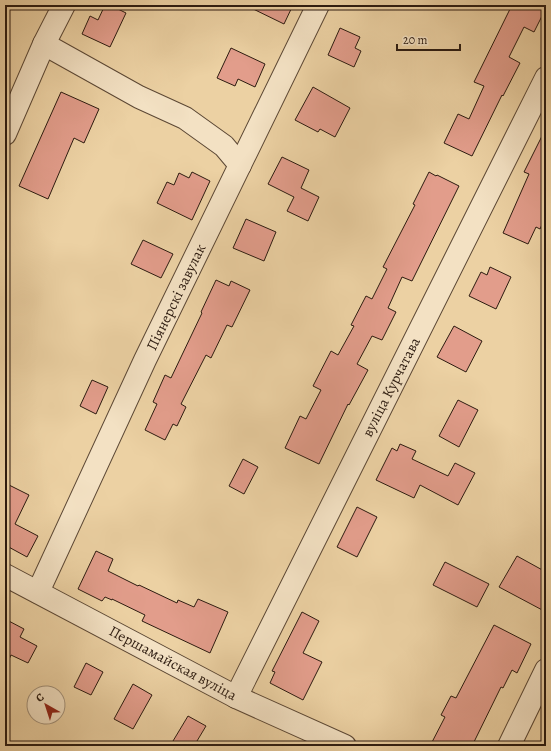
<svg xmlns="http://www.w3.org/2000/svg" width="551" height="751" font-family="Alegreya,serif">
	<rect width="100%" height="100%" fill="#ecd1a3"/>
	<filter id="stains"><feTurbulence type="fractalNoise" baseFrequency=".005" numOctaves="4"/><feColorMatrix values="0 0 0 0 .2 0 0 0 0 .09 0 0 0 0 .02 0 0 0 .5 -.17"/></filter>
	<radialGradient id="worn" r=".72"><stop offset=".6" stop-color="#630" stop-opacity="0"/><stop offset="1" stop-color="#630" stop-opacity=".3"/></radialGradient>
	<g fill="#e29d8b" stroke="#2c1b10">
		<polygon points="105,5 110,5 126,13 110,47 82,34 90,16 98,20"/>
		<polygon points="245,5 293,5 284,24"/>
		<polygon points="512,5 546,5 546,8 534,32 524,27 509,57 520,63 503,96 502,95 472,156 444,143 458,114 469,119 484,86 474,82"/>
		<polygon points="340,28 360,37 355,48 361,51 354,67 328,55"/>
		<polygon points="231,48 265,64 255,87 238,79 235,86 217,78"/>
		<polygon points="313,87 350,108 335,137 320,129 318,132 295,120"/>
		<polygon points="61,92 99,109 84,143 74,138 48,199 19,186"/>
		<polygon points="546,128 546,216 540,229 536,227 528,244 503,233 529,174 524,172"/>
		<polygon points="282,157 309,170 301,188 319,197 308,221 287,211 294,197 268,184"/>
		<polygon points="192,172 210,181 192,220 157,203 167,182 174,185 179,173 189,178"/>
		<polygon points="429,172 436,176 437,175 459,186 412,281 402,277 388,308 396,312 382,340 372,336 357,364 368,370 349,405 348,404 319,464 285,448 300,416 306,419 321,390 313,386 331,351 338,355 354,326 351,325 366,296 372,299 387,269 383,267 415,205 413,204"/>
		<polygon points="246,219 276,232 264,261 233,248"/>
		<polygon points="143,240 173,254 161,278 131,264"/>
		<polygon points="490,267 511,277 496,309 469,296 481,272 487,275"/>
		<polygon points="216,280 229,286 231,281 250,290 232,327 227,325 211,358 206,355 181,404 186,407 177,426 173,424 165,440 145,430 157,404 153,402 165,375 171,378 202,313 201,312"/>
		<polygon points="454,326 482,341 466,372 437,357"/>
		<polygon points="92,380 108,387 96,414 80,406"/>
		<polygon points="458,400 478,410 459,447 439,436"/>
		<polygon points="400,444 416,451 412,459 448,476 455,463 475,473 458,505 420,485 414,498 376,480 392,448 397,451"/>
		<polygon points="243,459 258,467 244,494 229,486"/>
		<polygon points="5,483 29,495 15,524 38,536 27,557 5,545"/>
		<polygon points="357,507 377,517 357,557 337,547"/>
		<polygon points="96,551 113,559 108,571 138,586 139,585 177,603 178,600 194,607 198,599 228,612 210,653 142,621 145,615 112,599 112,600 105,597 102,601 78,589"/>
		<polygon points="517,556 546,572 546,612 499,587"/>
		<polygon points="445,562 489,584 477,607 433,585"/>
		<polygon points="302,612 319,621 303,653 322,662 303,700 270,683 275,672 272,671"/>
		<polygon points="5,619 24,629 20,637 37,646 28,663 11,655 5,668"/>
		<polygon points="494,625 531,644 517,673 512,670 503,688 501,687 472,746 430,746 445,717 441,715 451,696 456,698"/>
		<polygon points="86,663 103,672 91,695 74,687"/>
		<polygon points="133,684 152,695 133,729 114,719"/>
		<polygon points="188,716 206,726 194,746 170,746"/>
	</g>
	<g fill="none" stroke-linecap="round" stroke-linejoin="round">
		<g stroke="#5c4835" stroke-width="24">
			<g id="minor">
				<polyline points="44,44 139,97 185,118 224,146 240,165"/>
				<polyline points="5,134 44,44 64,5"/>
				<polyline points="5,575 236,697 345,746"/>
				<polyline points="38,592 145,360 318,5"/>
				<polyline points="236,697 546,78"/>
				<polyline points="509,746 546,670"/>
			</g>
		</g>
		<use href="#minor" stroke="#f3e1c3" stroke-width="22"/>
	</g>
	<g text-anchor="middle" stroke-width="4" stroke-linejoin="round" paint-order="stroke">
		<g font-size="15" fill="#2c1b10" stroke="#f3e1c3">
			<text transform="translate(176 297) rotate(-64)" y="5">Піянерскі завулак</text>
			<text transform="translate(391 387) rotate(-63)" y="5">вуліца Курчатава</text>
			<text transform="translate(173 663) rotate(28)" y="5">Першамайская вуліца</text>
		</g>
	</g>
	<rect width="551" height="751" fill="none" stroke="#ecd1a3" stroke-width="20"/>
	<rect x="6" y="6" width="539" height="739" fill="none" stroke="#2c1b10" stroke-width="2"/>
	<rect x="10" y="10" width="531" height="731" fill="none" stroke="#2c1b10"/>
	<g transform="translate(46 705) rotate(321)"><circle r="19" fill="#f3e1c3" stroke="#a3927b"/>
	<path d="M0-3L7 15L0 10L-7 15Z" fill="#8f2418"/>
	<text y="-6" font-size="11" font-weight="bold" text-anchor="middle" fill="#2c1b10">С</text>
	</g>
	<path d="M397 44v6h63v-6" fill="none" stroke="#2c1b10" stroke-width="2"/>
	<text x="403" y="44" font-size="12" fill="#2c1b10" stroke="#f3e1c3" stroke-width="3" paint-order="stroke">20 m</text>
	<rect width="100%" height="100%" filter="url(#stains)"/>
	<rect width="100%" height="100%" fill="url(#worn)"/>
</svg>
